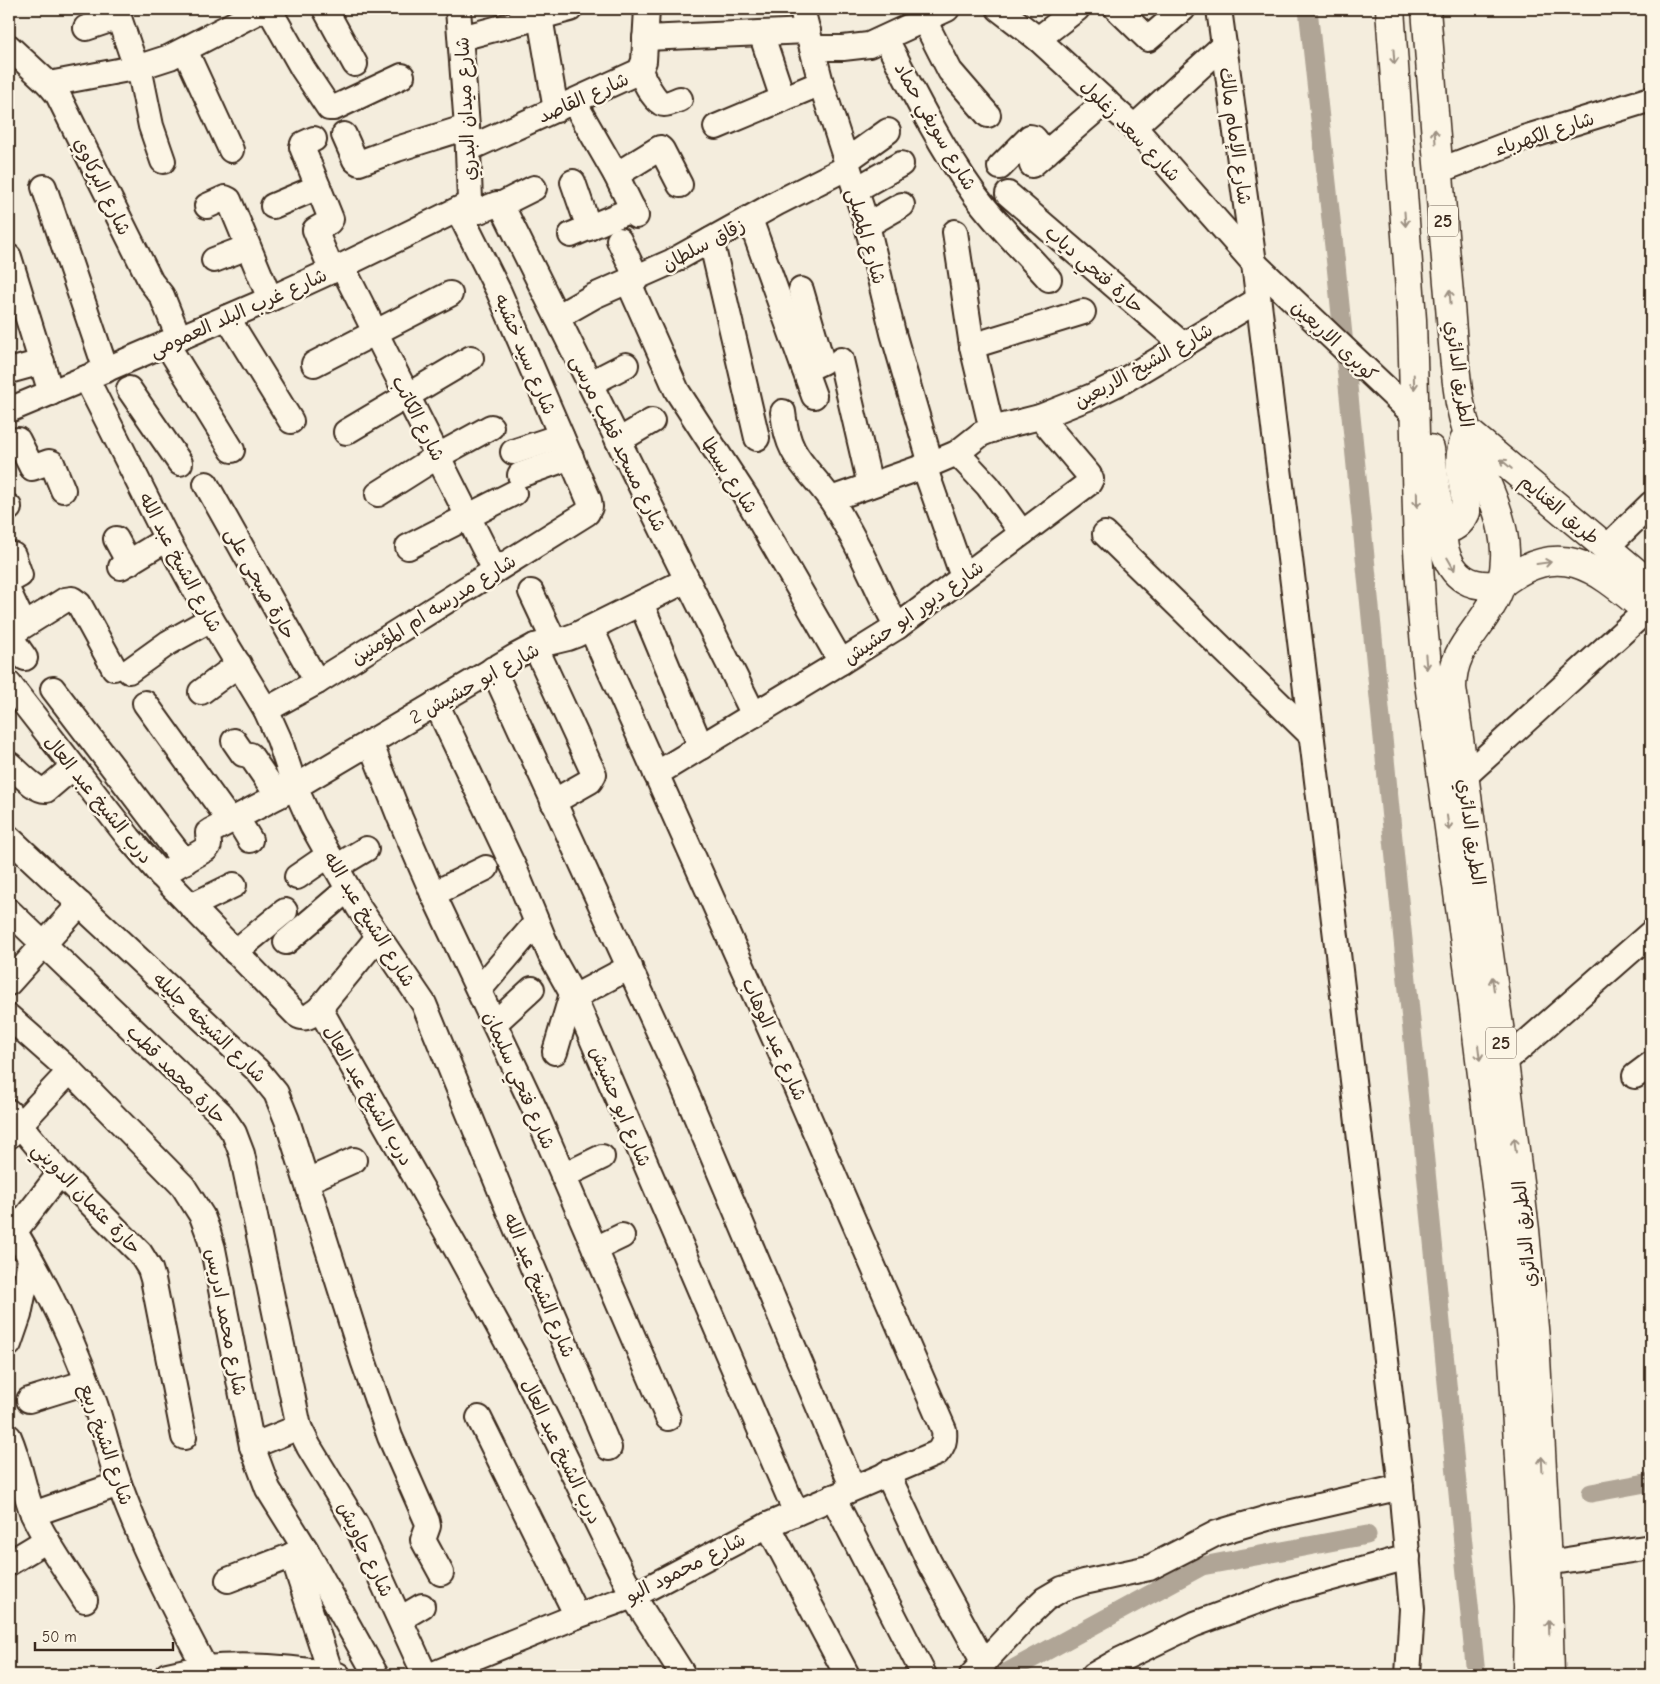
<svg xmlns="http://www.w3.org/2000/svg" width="1660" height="1684" font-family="'Comic Neue','Playpen Sans Arabic',sans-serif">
	<rect width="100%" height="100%" fill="#f4eddd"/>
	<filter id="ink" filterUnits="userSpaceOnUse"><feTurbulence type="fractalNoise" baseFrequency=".02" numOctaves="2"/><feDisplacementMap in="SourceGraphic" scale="10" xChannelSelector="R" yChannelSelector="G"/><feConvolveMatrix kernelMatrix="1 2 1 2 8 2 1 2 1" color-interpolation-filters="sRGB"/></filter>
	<g filter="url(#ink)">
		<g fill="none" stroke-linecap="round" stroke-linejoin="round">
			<g stroke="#b0a596" stroke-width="19">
				<polyline points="1308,9 1336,265 1476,1675"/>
				<polyline points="1591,1493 1651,1482"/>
				<polyline points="1002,1675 1202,1566 1367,1535"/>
			</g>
			<g stroke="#3b2a1e" stroke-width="28">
				<g id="minor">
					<polyline points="116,9 136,67"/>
					<polyline points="269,9 303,69 329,108 334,108 402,76"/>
					<polyline points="325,9 355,64"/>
					<polyline points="802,9 821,83 867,225 893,333 931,464"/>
					<polyline points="999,9 1038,39 1134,127 1254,263 1415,416"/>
					<polyline points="1117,9 1148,39 1183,9"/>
					<polyline points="1219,9 1254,263 1337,945 1401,1487 1412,1609 1408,1675"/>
					<polyline points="540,17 556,110"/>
					<polyline points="924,20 950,71 988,115"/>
					<polyline points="86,28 119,17"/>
					<polyline points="761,33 783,99"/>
					<polyline points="461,38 570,9"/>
					<polyline points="645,38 808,31"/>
					<path d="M 886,39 C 913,92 940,146 975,195 C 997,225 1025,252 1049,279"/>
					<polyline points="1038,39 1077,9"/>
					<polyline points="9,47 49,84 58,95 151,282 162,296 179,338"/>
					<polyline points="812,48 843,48 869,45 947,9"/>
					<polyline points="185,50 231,150"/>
					<polyline points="139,67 151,126 163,161"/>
					<path d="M 640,71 C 643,78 655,104 664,104 C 669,104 675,101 680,99"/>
					<polyline points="49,84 139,67 170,57 263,9"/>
					<polyline points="574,102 616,175 636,216"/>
					<polyline points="716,127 821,83"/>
					<polyline points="1134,127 1224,45"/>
					<polyline points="344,135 355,160 359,163 397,149 467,127"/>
					<polyline points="314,139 303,144 302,147 331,219 329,222 315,230 332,271"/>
					<polyline points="468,149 640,71 644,61 647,9"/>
					<polyline points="846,161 888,131"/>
					<polyline points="1032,165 1106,101"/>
					<polyline points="1000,167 1030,137 1034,138 1046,153"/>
					<polyline points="1438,171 1524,138 1651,99"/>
					<polyline points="616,175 660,148 662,150 680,185"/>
					<polyline points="573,182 589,228"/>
					<polyline points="44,187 106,370"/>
					<polyline points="855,190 901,164"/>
					<polyline points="1008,194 1182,344"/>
					<polyline points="500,205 534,188"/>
					<polyline points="207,206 225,198 229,200 270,299"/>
					<polyline points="273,206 318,187"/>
					<polyline points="465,206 479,211 497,204 502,206 754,715"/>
					<polyline points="750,219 814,396"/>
					<polyline points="867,225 902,205"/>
					<polyline points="955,232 972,346 992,430"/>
					<polyline points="571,235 633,209"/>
					<polyline points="619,240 637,278"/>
					<polyline points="711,240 757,438"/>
					<polyline points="9,257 51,393"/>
					<polyline points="214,260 248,247"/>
					<polyline points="342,266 495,570"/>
					<polyline points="628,281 677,391 748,500 841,662"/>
					<polyline points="801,290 822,362 805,370"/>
					<polyline points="227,317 291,421"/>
					<polyline points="557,317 594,296 671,262 777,203 848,167"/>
					<polyline points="166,343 232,450"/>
					<polyline points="972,346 1083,312"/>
					<polyline points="841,360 870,485"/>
					<polyline points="314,364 450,294"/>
					<polyline points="9,371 42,362"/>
					<polyline points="86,378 167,539 211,619 266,710 279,739 295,787 312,825 359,908 424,1004 508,1209 609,1448"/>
					<polyline points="591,383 626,365"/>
					<polyline points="129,389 180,463"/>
					<polyline points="9,410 86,378 270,299 342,266 467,205 470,200 467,127 458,9"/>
					<path d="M 783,412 C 788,458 804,463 829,497 C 836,506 841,517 847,527 C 866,560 879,594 897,627"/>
					<polyline points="346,432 471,358"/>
					<polyline points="618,441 652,421"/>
					<polyline points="9,442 18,440 32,468 49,462 52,463 63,490"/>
					<polyline points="513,452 561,436"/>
					<polyline points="957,453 988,486 1022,533"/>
					<polyline points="924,466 963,577"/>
					<polyline points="520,475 571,457"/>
					<polyline points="206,484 317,682"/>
					<polyline points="378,494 438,456 491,427"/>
					<polyline points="831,499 931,464 957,453 981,434 996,428 1040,417 1090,397 1123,381 1258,300"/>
					<polyline points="9,507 9,508"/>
					<polyline points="1105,534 1311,735"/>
					<polyline points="116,539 129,563"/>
					<polyline points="408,547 514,493"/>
					<polyline points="1606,548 1651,504"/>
					<polyline points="121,567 167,539"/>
					<polyline points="9,581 20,575 13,555"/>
					<polyline points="531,592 554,641"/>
					<polyline points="9,593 24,625"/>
					<polyline points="641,603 701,747"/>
					<polyline points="535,646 594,774 590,781 553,802"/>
					<polyline points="25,658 9,635 65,600 72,599 79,604 114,668"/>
					<polyline points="493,669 679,1076 853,1488"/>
					<polyline points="129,671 168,643 211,619"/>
					<path d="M 9,684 L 129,838 L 161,875 L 297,1015 C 308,1022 312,1012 320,1009 L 458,1252 L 525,1375 L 633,1596 L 682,1673"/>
					<polyline points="53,689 185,862"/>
					<polyline points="201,692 239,664"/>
					<polyline points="145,703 230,821"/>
					<polyline points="436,703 516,872 550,954 574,997 796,1513"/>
					<polyline points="266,710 317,682 587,513 590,507 589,500 499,292 458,210"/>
					<polyline points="234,741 243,754 250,755 278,796"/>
					<polyline points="370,742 400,818 433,894 535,1110 668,1418"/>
					<path d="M 9,764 C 18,771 35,791 46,790 L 73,767"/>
					<polyline points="656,774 841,662 897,627 1089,483 1091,479 1089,475 1040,417"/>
					<polyline points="1465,776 1647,610"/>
					<polyline points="236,817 250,840"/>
					<polyline points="9,838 257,1070 276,1093 287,1120 363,1360 390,1437 427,1521 428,1526 423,1540 441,1573"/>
					<polyline points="336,867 366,849"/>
					<polyline points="161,875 206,849 209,845 208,833 211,831 295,787 516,656 535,646 568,638 576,635 687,580"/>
					<polyline points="297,877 329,855"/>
					<polyline points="433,894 486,868"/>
					<polyline points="191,906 234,885"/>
					<polyline points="9,911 221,1114 234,1133 242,1154 299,1427 309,1447 357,1526 425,1675"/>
					<polyline points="286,942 348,889"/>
					<polyline points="235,952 285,911"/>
					<polyline points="9,983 80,904"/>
					<polyline points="479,990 536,923"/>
					<polyline points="574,997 630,967"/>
					<polyline points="319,1009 378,937"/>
					<polyline points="9,1017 70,1071 183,1186 202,1216 208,1232 213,1249 252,1446 268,1489 306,1550 376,1675"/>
					<polyline points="495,1023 532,989"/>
					<polyline points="555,1052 572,994"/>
					<polyline points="1504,1062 1651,933"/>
					<polyline points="1635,1076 1651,1064"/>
					<polyline points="9,1112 60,1173 140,1253 150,1269 153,1279 184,1437"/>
					<polyline points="9,1136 70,1071"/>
					<polyline points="563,1176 602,1157"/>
					<polyline points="307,1181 354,1160"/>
					<path d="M 9,1222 C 44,1278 77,1347 97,1410 C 105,1435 111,1461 120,1486 C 143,1549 174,1609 205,1668"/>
					<polyline points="9,1239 60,1173"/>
					<polyline points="595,1249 622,1236"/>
					<polyline points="9,1344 19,1315 30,1260"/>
					<polyline points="29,1400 87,1382"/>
					<polyline points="479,1418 577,1616"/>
					<path d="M 9,1437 C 20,1462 23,1489 33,1514 C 47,1545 68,1572 85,1600"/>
					<polyline points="252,1446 299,1427"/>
					<polyline points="887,1473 929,1562 984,1663"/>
					<polyline points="833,1497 924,1675"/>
					<polyline points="33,1514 119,1484"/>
					<polyline points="768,1525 847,1675"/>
					<polyline points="292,1555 331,1674"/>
					<polyline points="9,1563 47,1540"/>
					<polyline points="1547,1563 1651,1547"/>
					<polyline points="228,1580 306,1550"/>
					<polyline points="400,1619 422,1606"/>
					<path d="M 167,1675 C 219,1661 284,1666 338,1675"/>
					<path d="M 431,1675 L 577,1616 L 633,1596 L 768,1525 L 937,1453 C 944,1445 945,1440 944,1430 L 784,1060 L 591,628"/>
					<polyline points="972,1675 1028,1615 1045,1599 1062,1589 1084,1582 1149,1568 1217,1533 1271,1517 1401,1487"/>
					<polyline points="1094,1675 1122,1659 1195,1624 1285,1591 1408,1557"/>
				</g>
			</g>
			<g stroke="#3b2a1e" stroke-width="31">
				<g id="major">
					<polyline points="1468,432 1651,585"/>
					<path d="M 1501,584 C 1564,535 1600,572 1651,614"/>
				</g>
			</g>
			<g stroke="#3b2a1e" stroke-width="31">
				<g id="highway">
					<polyline points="1390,9 1412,320 1418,550 1422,613 1428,676 1471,987 1502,1234 1512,1343 1528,1607 1527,1675"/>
					<path d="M 1426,9 C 1433,100 1440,192 1448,283 C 1452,323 1453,364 1460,403 C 1464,424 1471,445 1479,465 C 1490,492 1504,520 1505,551 C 1506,571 1501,590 1490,608 C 1473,637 1452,651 1452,688 L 1504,1062 L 1525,1230 L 1535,1339 L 1547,1563 L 1550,1675"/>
					<path d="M 1430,449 L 1444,548 C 1452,578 1471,589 1501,584"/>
					<path d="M 1442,530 C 1454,529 1461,523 1466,512 C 1467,481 1452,466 1467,434"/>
				</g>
			</g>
			<use href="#minor" stroke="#fcf5e5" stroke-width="24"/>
			<use href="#major" stroke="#fcf5e5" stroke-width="28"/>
			<use href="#highway" stroke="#fcf5e5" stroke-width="28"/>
		</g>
		<defs><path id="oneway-shaft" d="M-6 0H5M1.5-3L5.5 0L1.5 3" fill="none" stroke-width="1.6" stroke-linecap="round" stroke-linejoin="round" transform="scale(1.25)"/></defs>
		<g stroke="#9c9082">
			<use href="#oneway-shaft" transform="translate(1394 57) rotate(86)"/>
			<use href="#oneway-shaft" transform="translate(1435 136) rotate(-94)"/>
			<use href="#oneway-shaft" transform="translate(1405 219) rotate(86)"/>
			<use href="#oneway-shaft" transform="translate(1450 297) rotate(-95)"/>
			<use href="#oneway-shaft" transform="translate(1414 382) rotate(88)"/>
			<use href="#oneway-shaft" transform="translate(1506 464) rotate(-140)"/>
			<use href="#oneway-shaft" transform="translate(1417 500) rotate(89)"/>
			<use href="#oneway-shaft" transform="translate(1544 563) rotate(-8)"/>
			<use href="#oneway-shaft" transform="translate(1451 564) rotate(60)"/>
			<use href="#oneway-shaft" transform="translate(1426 662) rotate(85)"/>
			<use href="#oneway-shaft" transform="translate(1448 823) rotate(82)"/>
			<use href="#oneway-shaft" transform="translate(1493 984) rotate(-98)"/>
			<use href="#oneway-shaft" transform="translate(1479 1053) rotate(83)"/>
			<use href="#oneway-shaft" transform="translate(1515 1145) rotate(-97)"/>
			<use href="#oneway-shaft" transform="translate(1542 1464) rotate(-93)"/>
			<use href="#oneway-shaft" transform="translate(1549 1627) rotate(-92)"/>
		</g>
	</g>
	<g text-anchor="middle" stroke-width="5" stroke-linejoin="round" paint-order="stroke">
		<g fill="#fcf5e5" stroke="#75675a" stroke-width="1">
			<rect x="1428" y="205.5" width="30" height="31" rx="4"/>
			<rect x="1486" y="1027.5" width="30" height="31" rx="4"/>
		</g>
		<g font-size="18" font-weight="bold" fill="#3b2a1e">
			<text x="1443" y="227">25</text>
			<text x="1501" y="1049">25</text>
		</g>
		<g font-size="19" fill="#3b2a1e" stroke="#fcf5e5">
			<text transform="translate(583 97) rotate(-24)" y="7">شارع القاصد</text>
			<text transform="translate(465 109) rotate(-93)" y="7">شارع ميدان البدري</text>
			<text transform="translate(936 126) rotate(60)" y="7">شارع سويفي حماد</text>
			<text transform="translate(1131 130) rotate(46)" y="7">شارع سعد زغلول</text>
			<text transform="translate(1544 133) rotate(-18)" y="7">شارع الكهرباء</text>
			<text transform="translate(1236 136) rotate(82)" y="7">شارع الإمام مالك</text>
			<text transform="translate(103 186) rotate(64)" y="7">شارع البركاوي</text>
			<text transform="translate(867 236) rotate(74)" y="7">شارع المصلى</text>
			<text transform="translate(703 244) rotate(-28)" y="7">زقاق سلطان</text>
			<text transform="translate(1095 269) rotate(41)" y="7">حارة فتحي دياب</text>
			<text transform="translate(238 312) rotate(-24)" y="7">شارع غرب البلد العمومى</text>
			<text transform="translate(1335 340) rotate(43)" y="7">كوبرى الاربعين</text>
			<text transform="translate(526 354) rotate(67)" y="7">شارع سيد خشبه</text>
			<text transform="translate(1143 365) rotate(-29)" y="7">شارع الشيخ الاربعين</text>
			<text transform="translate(1460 374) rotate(82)" y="7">الطريق الدائري</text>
			<text transform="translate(419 418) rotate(63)" y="7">شارع الكاتب</text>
			<text transform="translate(619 443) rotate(64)" y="7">شارع مسجد قطب مرسى</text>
			<text transform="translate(730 475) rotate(57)" y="7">شارع بسطا</text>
			<text transform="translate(1560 509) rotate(40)" y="7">طريق الغنايم</text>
			<text transform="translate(181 562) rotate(62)" y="7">شارع الشيخ عبد الله</text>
			<text transform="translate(261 583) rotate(61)" y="7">حارة صبحى على</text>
			<text transform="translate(433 609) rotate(-32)" y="7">شارع مدرسه ام المؤمنين</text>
			<text transform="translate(913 612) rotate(-35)" y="7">شارع دبور ابو حشيش</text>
			<text transform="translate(474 683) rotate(-29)" y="7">شارع ابو حشيش 2</text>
			<text transform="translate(99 799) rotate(51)" y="7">درب الشيخ عبد العال</text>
			<text transform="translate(1472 832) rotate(82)" y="7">الطريق الدائري</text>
			<text transform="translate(370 919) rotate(58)" y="7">شارع الشيخ عبد الله</text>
			<text transform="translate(210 1027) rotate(44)" y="7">شارع الشيخه جليله</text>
			<text transform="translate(775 1039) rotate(66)" y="7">شارع عبد الوهاب</text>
			<text transform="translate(177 1074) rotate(45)" y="7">حارة محمد قطب</text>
			<text transform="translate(520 1080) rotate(66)" y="7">شارع فتحي سليمان</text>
			<text transform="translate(369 1095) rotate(60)" y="7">درب الشيخ عبد العال</text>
			<text transform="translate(621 1106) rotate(67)" y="7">شارع ابو حشيش</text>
			<text transform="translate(87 1198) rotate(46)" y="7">حارة عثمان الدويني</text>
			<text transform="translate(1524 1234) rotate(-96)" y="7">الطريق الدائري</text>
			<text transform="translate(540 1285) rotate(67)" y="7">شارع الشيخ عبد الله</text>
			<text transform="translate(227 1322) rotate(79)" y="7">شارع محمد ادريس</text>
			<text transform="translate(107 1444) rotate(71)" y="7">شارع الشيخ ربيع</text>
			<text transform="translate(562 1451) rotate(64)" y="7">درب الشيخ عبد العال</text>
			<text transform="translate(366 1549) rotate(64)" y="7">شارع جاويش</text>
			<text transform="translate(685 1567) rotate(-27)" y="7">شارع محمود البو</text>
		</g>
	</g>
	<rect width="1660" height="1684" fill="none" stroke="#fcf5e5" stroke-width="30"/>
	<rect x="15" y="15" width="1630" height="1654" fill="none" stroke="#3b2a1e" stroke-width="2" filter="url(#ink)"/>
	<path d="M35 1642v8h138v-8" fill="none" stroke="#3b2a1e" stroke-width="2.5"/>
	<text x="42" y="1642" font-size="15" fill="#3b2a1e" stroke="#fcf5e5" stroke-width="4" paint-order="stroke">50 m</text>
</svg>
